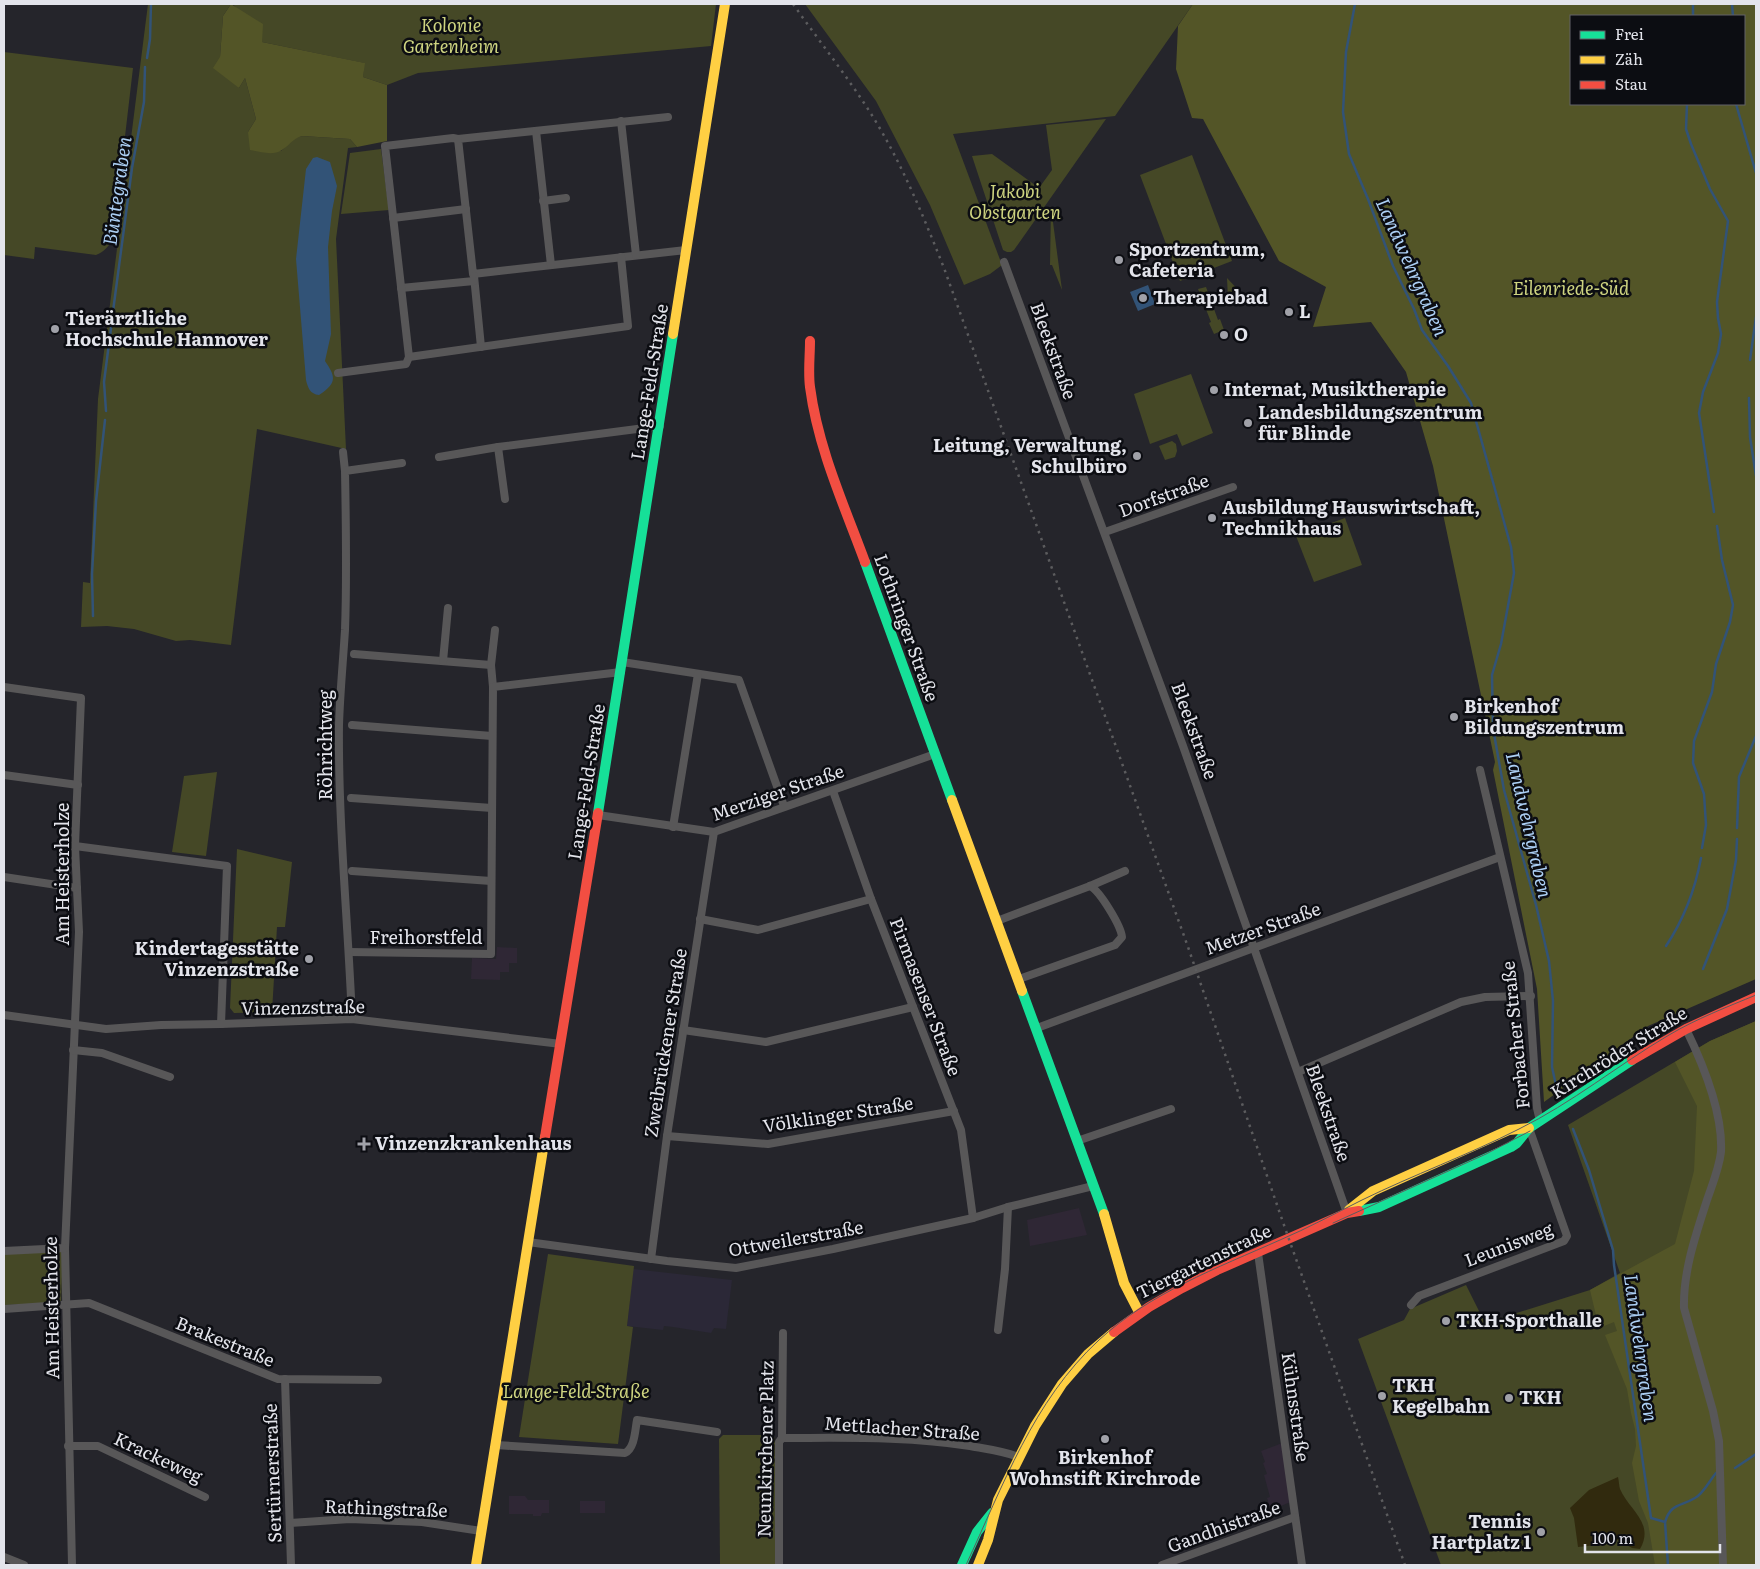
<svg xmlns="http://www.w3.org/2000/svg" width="1760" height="1569" font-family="Literata,serif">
	<rect width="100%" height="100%" fill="#25252b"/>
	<polygon fill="#2b2837" points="633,1269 732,1280 726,1329 714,1328 711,1333 673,1327 664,1326 663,1330 627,1326"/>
	<g fill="#2f2735">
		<polygon points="497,947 517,948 517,963 509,963 509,972 500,972 500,980 471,979 472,958 496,959"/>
		<polygon points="1079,1208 1087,1235 1030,1246 1027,1220"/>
		<polygon points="1285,1442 1293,1501 1271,1510 1267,1498 1270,1497 1264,1475 1267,1474 1263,1463 1265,1462 1261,1451"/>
		<polygon points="525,1496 528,1500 549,1500 549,1513 542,1513 541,1516 533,1516 533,1514 509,1514 509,1496"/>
		<rect x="580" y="1501" width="25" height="12"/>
	</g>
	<g fill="#454826">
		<polygon points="148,4 231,4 223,16 220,57 239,88 245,78 256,119 248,132 281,151 295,138 302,136 350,139 357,147 348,148 336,239 346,449 257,429 231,645 190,640 176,641 134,629 107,626 81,627 83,582 90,583 98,399"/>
		<polygon points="233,4 716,4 711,46 418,73 387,85 363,77 364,63 262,42"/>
		<polygon points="805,4 1193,4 1115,116 953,134 1002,265 990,274 964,285 930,205 876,101"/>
		<path d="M 4,52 L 133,68 L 113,239 C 109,246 104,252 96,255 L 35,247 L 34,259 L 4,255 Z"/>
		<polygon points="1106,119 1014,250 1011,252 1007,252 1003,250 972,156 992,154 1039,188 1052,170 1046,125"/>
		<polygon points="381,149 389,210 341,214 350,153"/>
		<polygon points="1192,155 1232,261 1180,281 1140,175"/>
		<polygon points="1051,207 1062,290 1052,265 1050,265"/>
		<polygon points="1227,278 1242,294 1234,298 1228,299"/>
		<polygon points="1206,287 1218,320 1220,319 1224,330 1214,334 1209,323 1211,322 1198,289"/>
		<polygon points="1191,374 1213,433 1182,446 1177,434 1150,444 1134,394"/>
		<polygon points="1172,441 1176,444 1177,451 1175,457 1165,460 1159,446"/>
		<polygon points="1345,518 1362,565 1314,582 1296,536"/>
		<polygon points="217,772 206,856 172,852 184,776"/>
		<polygon points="237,849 292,862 285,927 277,927 272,1012 234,1013 230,1008"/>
		<polygon points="1756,1021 1756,1565 1441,1565 1358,1339 1404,1320 1410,1309 1466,1285 1485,1323 1590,1290 1620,1273 1568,1125 1710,1041"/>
		<polygon points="63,1250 61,1303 4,1305 4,1254"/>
		<polygon points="548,1254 634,1266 627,1326 633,1327 618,1444 519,1437"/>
		<polygon points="723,1435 772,1435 775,1438 775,1565 720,1565 719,1439"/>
	</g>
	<g fill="#535527" fill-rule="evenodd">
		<path d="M 231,4 L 263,24 L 262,42 L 365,63 L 363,77 L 387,85 L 387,141 L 357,147 L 350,139 L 302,136 C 292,139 290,145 282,150 C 273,156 260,152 250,150 L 248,132 L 256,119 L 245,78 L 239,88 L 213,68 L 220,57 L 223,16 Z"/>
		<path d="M 1193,4 L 1756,4 L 1756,979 L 1648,1026 L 1544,1102 L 1537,989 L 1493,770 L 1495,762 L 1433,466 L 1406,372 L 1371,322 L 1313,327 L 1326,287 L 1279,261 L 1203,119 L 1192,118 L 1176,69 L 1178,26 ZM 1571,16 L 1744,16 L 1744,104 L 1571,104 Z"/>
		<polygon points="1756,1021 1756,1565 1655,1565 1648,1523 1639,1501 1632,1463 1636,1446 1635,1429 1631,1413 1627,1389 1605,1335 1617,1331 1614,1322 1599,1328 1590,1290 1675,1244 1694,1171 1697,1106 1675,1062 1710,1041"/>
	</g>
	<path fill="#312a0e" d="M 1618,1477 C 1619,1481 1619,1486 1620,1489 C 1629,1510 1655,1523 1640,1549 L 1632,1548 L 1618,1540 L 1597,1545 L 1578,1547 L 1574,1518 L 1570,1508 L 1589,1490 Z"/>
	<g fill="#325377">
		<path d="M 317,157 L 330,162 L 337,186 L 332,211 L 328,247 L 331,334 L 325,361 C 336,377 337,383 319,395 C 310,394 308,388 306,380 L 296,259 L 306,169 L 313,158 Z"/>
		<polygon points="1148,285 1155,304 1138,311 1130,292"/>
	</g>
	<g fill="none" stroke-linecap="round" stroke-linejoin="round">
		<g stroke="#325377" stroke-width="2.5">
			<polyline points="1355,4 1346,52 1343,112 1349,154 1368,199 1393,266 1414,309 1422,330 1448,366 1471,403 1511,547 1514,573 1501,644 1492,675 1493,728 1504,790 1536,905 1549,961 1553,1001 1552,1067 1557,1090"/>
			<polyline points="1693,4 1693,16"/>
			<polyline points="1732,4 1733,16"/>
			<polyline points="147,58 150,39 151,4"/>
			<polyline points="1687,104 1686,129 1691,144 1710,189 1728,221 1717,302 1718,318 1721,334 1718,353 1703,392 1699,413 1714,512"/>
			<polyline points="1736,104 1756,173"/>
			<polyline points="112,319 132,168 144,102 145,67"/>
			<polyline points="1750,360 1756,317"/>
			<polyline points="1749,398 1750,437 1756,476"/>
			<polyline points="106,411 104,382 111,328"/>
			<polyline points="93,616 92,574 96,501 105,420"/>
			<polyline points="1737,828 1739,777 1756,736"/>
			<polyline points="1702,848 1706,825 1704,794 1693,763 1694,741 1712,692 1716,664 1730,622 1733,605 1722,560 1717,526"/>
			<path d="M 1666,946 C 1684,919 1695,890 1701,858"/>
			<polyline points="1703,969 1727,909 1736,860 1737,839"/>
			<polyline points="1573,1129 1589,1170 1613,1250 1614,1265 1651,1518 1665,1522 1668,1565"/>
			<polyline points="1735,1468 1756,1454"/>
			<path d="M 1665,1522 C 1671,1503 1680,1507 1695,1498 C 1703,1494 1710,1480 1716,1473"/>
		</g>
		<g stroke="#585758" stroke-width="8">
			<polyline points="668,117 458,139 473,274 686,250"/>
			<polyline points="621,121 636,255"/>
			<polyline points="536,131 551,265"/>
			<polyline points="543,201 566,198"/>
			<polyline points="393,218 466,209"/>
			<polyline points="1004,262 1183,746 1347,1213"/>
			<polyline points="474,276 481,347"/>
			<polyline points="401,288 474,281"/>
			<polyline points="409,357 385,146 453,138 458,139"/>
			<polyline points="338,373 406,364 409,357 628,326 621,257"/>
			<polyline points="498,447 505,499"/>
			<polyline points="343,452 345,471"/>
			<polyline points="439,457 498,447 660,426"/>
			<polyline points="1105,532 1233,487"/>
			<polyline points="354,654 491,665 493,687"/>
			<polyline points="443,661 448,608"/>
			<polyline points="622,662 739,680 784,806"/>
			<polyline points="491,665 495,630"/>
			<polyline points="4,687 81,698 75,846 79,932 65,1248 72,1565"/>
			<polyline points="352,725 492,736"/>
			<polyline points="1480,770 1528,973 1537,1108 1540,1121"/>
			<polyline points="4,775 78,785"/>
			<polyline points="833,791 871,899 961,1130 973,1218"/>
			<polyline points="351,798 492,808"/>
			<polyline points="598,815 714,832 935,754"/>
			<polyline points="673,827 698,674"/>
			<polyline points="75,846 227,866 221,1024"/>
			<polyline points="352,871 491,881"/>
			<polyline points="4,877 77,888"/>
			<polyline points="700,919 758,930 871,899"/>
			<polyline points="997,921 1090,886 1125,871"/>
			<polyline points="349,952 491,954 493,687 621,672"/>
			<path d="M 1019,979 L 1115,945 L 1122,937 C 1121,926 1100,891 1090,886"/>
			<polyline points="4,1015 106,1029 161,1025 221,1024 352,1019 561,1044"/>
			<path d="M 352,1019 C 348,921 338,823 339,725 C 340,693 343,662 345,630 C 347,577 346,524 345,471 L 402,463"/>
			<polyline points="1037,1028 1500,857"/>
			<path d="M 1686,1029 C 1703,1064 1723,1113 1721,1152 C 1719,1169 1712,1185 1707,1200 C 1696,1234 1683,1271 1684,1308 L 1713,1411 L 1719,1441 L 1723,1565"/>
			<polyline points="683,1030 766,1042 913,1007"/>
			<polyline points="73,1050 102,1053 170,1077"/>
			<polyline points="1298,1072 1461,1002 1485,997 1531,996"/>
			<polyline points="667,1136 768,1144 954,1111"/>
			<polyline points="1077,1141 1171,1109"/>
			<polyline points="528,1242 667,1261 736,1268 833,1249 973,1218 1008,1207 1093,1186"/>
			<polyline points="4,1251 65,1248"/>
			<polyline points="1258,1253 1302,1565"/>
			<polyline points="651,1259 667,1136 714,832"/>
			<polyline points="1411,1305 1419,1296 1564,1241 1567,1236 1529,1128"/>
			<polyline points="4,1309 89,1303 278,1379 378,1380"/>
			<polyline points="998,1330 1005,1269 1008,1207"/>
			<polyline points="285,1379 291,1565"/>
			<path d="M 782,1438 C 845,1438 909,1436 970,1446 C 987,1449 1003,1451 1019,1457"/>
			<path d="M 496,1445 L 625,1453 C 635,1448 635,1430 637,1420 L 717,1432"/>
			<polyline points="68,1446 98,1446 205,1497"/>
			<polyline points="290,1523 350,1519 422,1522 481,1531"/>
			<polyline points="4,1557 24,1565"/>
			<polyline points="779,1565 779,1442 782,1438 783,1333"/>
			<polyline points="1162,1565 1295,1517"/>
		</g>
		<g stroke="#16e098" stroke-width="10">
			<polyline points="865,562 952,800"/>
			<polyline points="598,813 673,334"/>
			<polyline points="1022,991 1104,1214"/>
			<polyline points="1359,1211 1379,1207 1511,1147 1517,1143 1529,1128 1632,1060"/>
			<polyline points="962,1565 977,1532 992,1513"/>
		</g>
		<g stroke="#ffcf43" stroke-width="10">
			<polyline points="673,334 725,4"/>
			<polyline points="952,800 1022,991"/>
			<polyline points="1349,1210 1373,1191 1509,1130 1529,1128"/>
			<polyline points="1104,1214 1124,1283 1139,1312"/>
			<polyline points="476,1565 545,1137"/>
			<polyline points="978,1565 988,1540 998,1500 1035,1426 1062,1384 1088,1354 1114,1332"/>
		</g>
		<g stroke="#f24e42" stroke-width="10">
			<path d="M 810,341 C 810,356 808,372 810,387 C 818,448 844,505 865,562"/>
			<polyline points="1632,1060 1686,1029 1756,997"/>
			<polyline points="545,1137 598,813"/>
			<polyline points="1114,1332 1149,1307 1182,1288 1217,1270 1347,1213 1359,1211"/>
		</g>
		<g stroke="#5c5c5e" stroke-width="1">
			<polyline points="1333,1223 1486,1154 1530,1131"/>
			<path d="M 966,1565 C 1003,1486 1033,1401 1099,1340 C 1150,1293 1217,1268 1280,1240 C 1308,1228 1334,1214 1362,1200 C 1413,1175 1468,1155 1519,1129 C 1572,1103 1618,1065 1669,1035 C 1696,1019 1727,1007 1756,995"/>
		</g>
		<path stroke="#5c5c5e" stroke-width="2.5" stroke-dasharray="2.5 5" stroke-linecap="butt" d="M 793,4 C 817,38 843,71 866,106 C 899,156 922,213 944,268 L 1188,947 L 1285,1228 L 1405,1565"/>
	</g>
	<g fill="#a0a1a8" stroke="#0c0d12" stroke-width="2">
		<circle cx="1119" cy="260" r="5"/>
		<circle cx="1143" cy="298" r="5"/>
		<circle cx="1289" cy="312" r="5"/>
		<circle cx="55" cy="329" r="5"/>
		<circle cx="1224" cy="335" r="5"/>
		<circle cx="1214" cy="390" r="5"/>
		<circle cx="1248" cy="423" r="5"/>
		<circle cx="1137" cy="456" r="5"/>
		<circle cx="1212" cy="518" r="5"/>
		<circle cx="1454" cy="717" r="5"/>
		<circle cx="309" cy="959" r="5"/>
		<path d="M361.5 1136.5h5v5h5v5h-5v5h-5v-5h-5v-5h5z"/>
		<circle cx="1446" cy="1321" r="5"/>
		<circle cx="1382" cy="1396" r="5"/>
		<circle cx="1509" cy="1398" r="5"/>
		<circle cx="1105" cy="1439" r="5"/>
		<circle cx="1541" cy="1532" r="5"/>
	</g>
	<g text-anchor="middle" stroke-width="5" stroke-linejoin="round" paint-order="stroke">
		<g font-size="18" font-style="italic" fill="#ced480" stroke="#0c0d12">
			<text x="451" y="32">Kolonie<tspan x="451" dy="21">Gartenheim</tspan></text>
			<text x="1015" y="198">Jakobi<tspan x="1015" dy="21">Obstgarten</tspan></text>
			<text x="1571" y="295">Eilenriede-Süd</text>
			<text x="576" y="1398">Lange-Feld-Straße</text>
		</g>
		<g font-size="18" font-weight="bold" fill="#e3e4eb" stroke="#0c0d12" text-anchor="start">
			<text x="1129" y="256">Sportzentrum,<tspan x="1129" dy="21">Cafeteria</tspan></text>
			<text x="1153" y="304">Therapiebad</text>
			<text x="1299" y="318">L</text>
			<text x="65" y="325">Tierärztliche<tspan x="65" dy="21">Hochschule Hannover</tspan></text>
			<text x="1234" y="341">O</text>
			<text x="1224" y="396">Internat, Musiktherapie</text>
			<text x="1258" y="419">Landesbildungszentrum<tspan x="1258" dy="21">für Blinde</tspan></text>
			<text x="1127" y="452" text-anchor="end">Leitung, Verwaltung,<tspan x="1127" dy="21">Schulbüro</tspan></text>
			<text x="1222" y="514">Ausbildung Hauswirtschaft,<tspan x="1222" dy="21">Technikhaus</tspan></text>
			<text x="1464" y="713">Birkenhof<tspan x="1464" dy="21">Bildungszentrum</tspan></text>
			<text x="299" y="955" text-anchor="end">Kindertagesstätte<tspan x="299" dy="21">Vinzenzstraße</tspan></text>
			<text x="375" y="1150">Vinzenzkrankenhaus</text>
			<text x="1456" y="1327">TKH-Sporthalle</text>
			<text x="1392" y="1392">TKH<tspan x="1392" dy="21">Kegelbahn</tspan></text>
			<text x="1519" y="1404">TKH</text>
			<text x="1105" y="1464" text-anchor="middle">Birkenhof<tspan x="1105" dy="21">Wohnstift Kirchrode</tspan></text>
			<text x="1531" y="1528" text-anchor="end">Tennis<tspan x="1531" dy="21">Hartplatz 1</tspan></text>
		</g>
		<g font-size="18" fill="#e3e4eb" stroke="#0c0d12">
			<text transform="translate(1053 351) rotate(70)" y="6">Bleekstraße</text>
			<text transform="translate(650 382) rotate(-81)" y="6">Lange-Feld-Straße</text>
			<text transform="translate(1164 496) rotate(-20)" y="6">Dorfstraße</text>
			<text transform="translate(906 628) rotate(70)" y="6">Lothringer Straße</text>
			<text transform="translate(1194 731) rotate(70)" y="6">Bleekstraße</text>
			<text transform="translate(326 745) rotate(-90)" y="6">Röhrichtweg</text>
			<text transform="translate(587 782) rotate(-81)" y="6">Lange-Feld-Straße</text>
			<text transform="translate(778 793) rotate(-19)" y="6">Merziger Straße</text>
			<text transform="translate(63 874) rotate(-90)" y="6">Am Heisterholze</text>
			<text transform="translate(1263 929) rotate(-20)" y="6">Metzer Straße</text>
			<text x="426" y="944">Freihorstfeld</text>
			<text transform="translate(925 997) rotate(69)" y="6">Pirmasenser Straße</text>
			<text transform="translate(303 1008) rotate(-1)" y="6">Vinzenzstraße</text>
			<text transform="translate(1516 1035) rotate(-96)" y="6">Forbacher Straße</text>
			<text transform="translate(666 1043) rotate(-81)" y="6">Zweibrückener Straße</text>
			<text transform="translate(1619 1053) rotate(-32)" y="6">Kirchröder Straße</text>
			<text transform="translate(1328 1113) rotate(71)" y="6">Bleekstraße</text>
			<text transform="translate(838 1115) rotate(-9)" y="6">Völklinger Straße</text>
			<text transform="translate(796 1239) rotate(-10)" y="6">Ottweilerstraße</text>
			<text transform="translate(1509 1245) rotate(-21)" y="6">Leunisweg</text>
			<text transform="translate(1204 1262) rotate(-26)" y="6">Tiergartenstraße</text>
			<text transform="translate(52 1308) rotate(-91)" y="6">Am Heisterholze</text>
			<text transform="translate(225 1342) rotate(22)" y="6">Brakestraße</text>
			<text transform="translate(1295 1407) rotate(82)" y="6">Kühnsstraße</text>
			<text transform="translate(902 1429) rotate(4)" y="6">Mettlacher Straße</text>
			<text transform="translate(766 1449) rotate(-89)" y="6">Neunkirchener Platz</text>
			<text transform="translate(158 1458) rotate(25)" y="6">Krackeweg</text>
			<text transform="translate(273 1473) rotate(-92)" y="6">Sertürnerstraße</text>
			<text transform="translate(386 1509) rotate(2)" y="6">Rathingstraße</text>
			<text transform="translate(1224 1527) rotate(-20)" y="6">Gandhistraße</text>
		</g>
		<g font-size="19" font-style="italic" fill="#accff4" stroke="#0c0d12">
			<text transform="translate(117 191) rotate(-82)" y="7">Büntegraben</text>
			<text transform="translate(1412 267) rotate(66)" y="7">Landwehrgraben</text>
			<text transform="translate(1529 825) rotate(77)" y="7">Landwehrgraben</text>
			<text transform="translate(1641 1348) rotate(82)" y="7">Landwehrgraben</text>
		</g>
	</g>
	<rect width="1760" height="1569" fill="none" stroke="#e3e4eb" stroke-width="10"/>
	<rect x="1570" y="15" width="175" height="90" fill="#0c0d12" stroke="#626369"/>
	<rect x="1580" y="31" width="25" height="8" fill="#16e098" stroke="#626369"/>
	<text x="1615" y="40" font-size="15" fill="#e3e4eb">Frei</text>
	<rect x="1580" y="56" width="25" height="8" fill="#ffcf43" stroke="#626369"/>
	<text x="1615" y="65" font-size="15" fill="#e3e4eb">Zäh</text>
	<rect x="1580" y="81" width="25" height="8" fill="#f24e42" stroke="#626369"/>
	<text x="1615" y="90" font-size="15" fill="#e3e4eb">Stau</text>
	<path d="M1585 1544v8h135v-8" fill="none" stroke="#e3e4eb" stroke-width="2.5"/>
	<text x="1592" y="1544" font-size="15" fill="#e3e4eb" stroke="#0c0d12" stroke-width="4" paint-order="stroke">100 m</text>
</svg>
